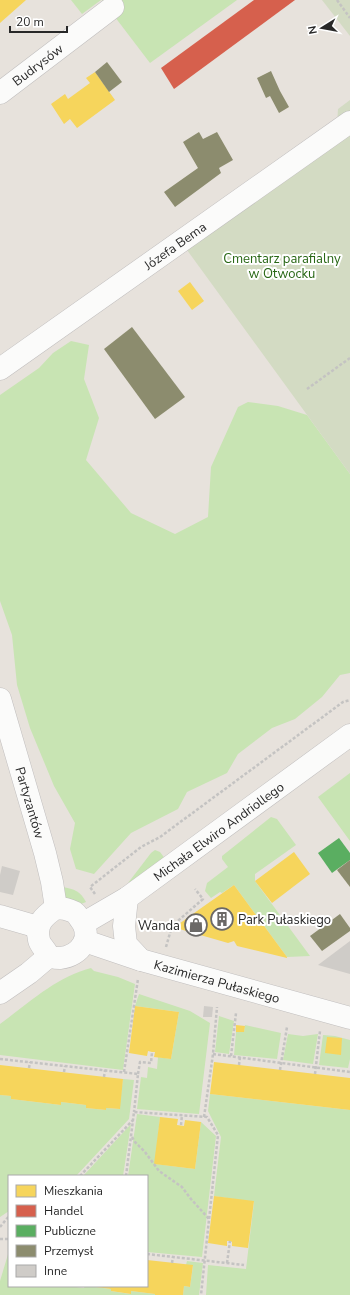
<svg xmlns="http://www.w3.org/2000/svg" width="350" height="1295" font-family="'Nunito Sans',sans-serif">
	<rect width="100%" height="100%" fill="#e7e2dc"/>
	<g fill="#c8e4b3">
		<polygon points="71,0 101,0 82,14"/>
		<polygon points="102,0 237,0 150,63"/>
		<polygon points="71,341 89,345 84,379 99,418 86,460 131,513 175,534 208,517 211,467 238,407 248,402 278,406 307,415 350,474 350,673 340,675 322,697 295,719 272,728 238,754 227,773 187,792 178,809 131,833 94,874 76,869 70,849 75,823 54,786 30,728 17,685 12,635 0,601 0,395 39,368 53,353"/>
		<polygon points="350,773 350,841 318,797"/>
		<polygon points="271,817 277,819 296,845 255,874 255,881 310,956 287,957 234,885 222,893 220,892 211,898 205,891 207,883 228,867 222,859 222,856"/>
		<polygon points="155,850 160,852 166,860 154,869 128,883 151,853"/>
		<path d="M 62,887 C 75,889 80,891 86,902 L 81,904 L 65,898 Z"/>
		<path d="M 91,968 L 94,971 L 118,977 L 135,984 L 123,1070 L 0,1055 L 0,1024 C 29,1003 56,977 91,968 Z"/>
		<polygon points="139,994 190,1011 210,1023 199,1114 137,1109 141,1077 147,1078 148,1067 157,1069 158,1057 171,1059 179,1012 135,1006"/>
		<polygon points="219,1016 234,1021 229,1054 215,1052"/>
		<polygon points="245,1025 281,1033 277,1059 234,1055 236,1032 244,1032"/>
		<polygon points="288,1034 303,1036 318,1034 313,1064 283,1060"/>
		<polygon points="323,1035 335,1036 350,1040 350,1059 348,1068 319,1065"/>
		<polygon points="123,1079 134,1080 129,1119 76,1176 9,1176 9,1211 0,1217 0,1095 11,1096 11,1099 61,1105 61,1102 86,1105 86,1108 106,1110 106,1108 119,1109"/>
		<polygon points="210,1094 350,1110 350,1295 206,1295 208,1265 246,1269 254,1202 214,1196 221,1137 208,1111"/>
		<polygon points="137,1114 160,1117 155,1164 195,1169 201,1122 216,1136 202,1257 147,1252 147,1176 128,1176"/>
		<polygon points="131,1124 123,1176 83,1176"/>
		<polygon points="9,1251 8,1264 9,1265 9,1286 66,1286 84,1288 85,1286 87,1286 111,1289 111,1291 130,1294 131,1291 155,1294 155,1295 0,1295 0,1281"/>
		<polygon points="187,1261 203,1263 199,1295 183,1295 184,1286 190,1287 193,1266 186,1265"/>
	</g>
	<g fill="#d3dbc3">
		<polygon points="322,0 350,0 350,36"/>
		<polygon points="350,100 350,474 187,250 337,125 338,109"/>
	</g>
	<g fill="#f6d55c">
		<polygon points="0,0 26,0 0,23"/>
		<polygon points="95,72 115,100 77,128 70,119 64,124 51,104 65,94 68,99 90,83 86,78"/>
		<polygon points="190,282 204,301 192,310 178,291"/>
		<polygon points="294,852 310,874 272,903 255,881"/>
		<polygon points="234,885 287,957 287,958 237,946 234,941 228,943 176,928 176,926 197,911"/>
		<polygon points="135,1006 179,1012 171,1059 154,1057 155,1052 152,1052 148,1051 147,1056 129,1053"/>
		<polygon points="236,1025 245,1026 244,1032 236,1032"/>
		<polygon points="327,1037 342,1038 341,1055 325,1053"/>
		<polygon points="214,1062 350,1078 350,1110 210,1094"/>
		<polygon points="0,1065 123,1079 120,1109 106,1108 106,1110 86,1108 86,1105 61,1102 61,1105 11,1099 11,1096 0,1095"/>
		<polygon points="160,1117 178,1119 177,1125 184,1126 185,1120 201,1122 195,1169 154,1164"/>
		<polygon points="214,1196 254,1201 248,1248 232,1246 232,1242 230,1241 227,1241 227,1246 208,1243"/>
		<polygon points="147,1260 193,1265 190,1287 184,1286 183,1295 155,1295 155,1294 131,1291 131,1294 111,1291 111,1289 96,1287 96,1286 147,1286"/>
	</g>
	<polygon fill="#d6604d" points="254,0 295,0 174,89 161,68"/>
	<polygon fill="#5aae61" points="339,838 350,853 350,860 332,873 318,853"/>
	<g fill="#8c8c6e">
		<polygon points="107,62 122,82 109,92 95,72"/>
		<polygon points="271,71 280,91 289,107 279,113 270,96 266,98 257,78"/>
		<polygon points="199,132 203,139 217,132 233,160 219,168 221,173 175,207 164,192 198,168 183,142"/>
		<polygon points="132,327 185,397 155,419 104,349"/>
		<polygon points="350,860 350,887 337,870"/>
		<polygon points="340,914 350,928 350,931 322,951 310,936"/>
	</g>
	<g fill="#cfccc8">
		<polygon points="2,866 20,871 13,895 0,892 0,875"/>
		<polygon points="350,941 350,974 318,965"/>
		<polygon points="204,1006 213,1007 212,1017 203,1017"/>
	</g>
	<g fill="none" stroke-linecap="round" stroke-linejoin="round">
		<g stroke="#c0bebe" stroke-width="23">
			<g id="minor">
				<path id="s1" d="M 0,93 L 113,7"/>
				<path id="s2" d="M 0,369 L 350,122"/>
				<path id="s3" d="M 0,699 L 45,853 L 52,882 L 56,908"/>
				<polyline points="127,898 124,926 126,944 141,960"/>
				<path d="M 56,908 C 63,908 68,909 74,912 C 77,914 78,916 80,919 C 94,936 81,956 60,958 C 55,958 50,958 47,953 C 45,949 40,945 39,940 C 35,924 44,916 56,908 Z"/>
				<polyline points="0,916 38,927"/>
				<path id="s4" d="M 84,923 L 127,898 L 350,735"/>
				<path id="s5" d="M 85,941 L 141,960 L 350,1018"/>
				<polyline points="0,993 29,973 49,956"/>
			</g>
		</g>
		<g stroke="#c4c3c2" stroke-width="2.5" stroke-dasharray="3 2" stroke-linecap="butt">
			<polyline points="337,0 350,18"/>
			<polyline points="307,389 350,358"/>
			<polyline points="95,894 90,887 141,847 160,837 343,702 350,700"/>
			<polyline points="166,947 172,926 203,899 195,889"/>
			<polyline points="213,1054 350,1072"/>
			<polyline points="231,1056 236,1013"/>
			<polyline points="0,1059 138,1074 134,1112"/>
			<polyline points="239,1065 240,1057"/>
			<polyline points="29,1068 30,1062"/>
			<polyline points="280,1070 287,1027"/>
			<polyline points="64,1072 65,1066"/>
			<polyline points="124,1072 138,979"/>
			<polyline points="138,1074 140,1062 151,1063 152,1052"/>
			<polyline points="315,1074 320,1031"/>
			<polyline points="104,1077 105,1070"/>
			<polyline points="204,1117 213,1054 217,1007"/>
			<polyline points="181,1125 182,1115"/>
			<polyline points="132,1137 135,1142 145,1152 159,1171 182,1187 191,1199 209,1219"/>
			<polyline points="80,1176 133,1120"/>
			<polyline points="126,1176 134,1112 207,1117 218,1135 201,1295"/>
			<polyline points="0,1227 9,1216"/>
			<polyline points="0,1239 9,1239"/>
			<polyline points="147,1254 244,1265"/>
			<polyline points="172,1263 173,1257"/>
			<polyline points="227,1263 230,1241"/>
		</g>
		<use href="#minor" stroke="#fbfbfa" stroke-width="22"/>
	</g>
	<defs>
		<g id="building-ring" transform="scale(1.15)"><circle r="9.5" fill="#fff" stroke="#6b6967" stroke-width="1.5"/><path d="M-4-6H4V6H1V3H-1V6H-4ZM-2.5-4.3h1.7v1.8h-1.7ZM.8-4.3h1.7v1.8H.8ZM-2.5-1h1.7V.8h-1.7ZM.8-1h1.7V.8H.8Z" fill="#6b6967"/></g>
		<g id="shop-ring" transform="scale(1.15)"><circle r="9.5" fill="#fff" stroke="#6b6967" stroke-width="1.5"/><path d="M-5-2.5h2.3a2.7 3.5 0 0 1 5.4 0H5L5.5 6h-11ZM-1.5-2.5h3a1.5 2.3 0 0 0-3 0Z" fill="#6b6967"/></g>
	</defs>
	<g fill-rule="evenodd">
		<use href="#building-ring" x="222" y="919"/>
		<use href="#shop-ring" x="196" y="925"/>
	</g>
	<g text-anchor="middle" stroke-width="4" stroke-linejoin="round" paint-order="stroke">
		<g font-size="13" fill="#282828" stroke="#fff">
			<text dy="5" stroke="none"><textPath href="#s1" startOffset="47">Budrysów</textPath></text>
			<text dy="5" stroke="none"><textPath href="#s2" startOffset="214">Józefa Bema</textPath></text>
			<text dy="5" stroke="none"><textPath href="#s3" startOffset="108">Partyzantów</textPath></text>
			<text dy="5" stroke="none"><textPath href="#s4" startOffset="163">Michała Elwiro Andriollego</textPath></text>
			<text dy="5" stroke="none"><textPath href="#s5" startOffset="138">Kazimierza Pułaskiego</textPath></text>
		</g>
		<g font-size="13" fill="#286715" stroke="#fff">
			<text x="282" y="263">Cmentarz parafialny<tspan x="282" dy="15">w Otwocku</tspan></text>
		</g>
		<g font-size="13" fill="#282828" stroke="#fff" text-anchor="start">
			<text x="238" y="924">Park Pułaskiego</text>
			<text x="180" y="930" text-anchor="end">Wanda</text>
		</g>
	</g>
	<rect x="8" y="1175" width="140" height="112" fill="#ffffff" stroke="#a9a9a9"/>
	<rect x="16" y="1185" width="20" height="12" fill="#f6d55c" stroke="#a9a9a9"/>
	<text x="44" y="1195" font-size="12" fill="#282828">Mieszkania</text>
	<rect x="16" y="1205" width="20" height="12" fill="#d6604d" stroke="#a9a9a9"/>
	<text x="44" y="1215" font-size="12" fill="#282828">Handel</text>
	<rect x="16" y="1225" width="20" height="12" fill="#5aae61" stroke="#a9a9a9"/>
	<text x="44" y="1235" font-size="12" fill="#282828">Publiczne</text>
	<rect x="16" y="1245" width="20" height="12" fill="#8c8c6e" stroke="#a9a9a9"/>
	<text x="44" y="1255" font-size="12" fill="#282828">Przemysł</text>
	<rect x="16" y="1265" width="20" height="12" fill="#cfccc8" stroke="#a9a9a9"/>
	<text x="44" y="1275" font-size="12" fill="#282828">Inne</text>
	<g transform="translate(322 28) rotate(259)" stroke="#ffffff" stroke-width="3" paint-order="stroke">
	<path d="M0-3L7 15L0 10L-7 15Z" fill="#282828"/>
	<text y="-6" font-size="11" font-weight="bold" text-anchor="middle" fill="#282828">N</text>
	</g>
	<path d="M10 26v6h57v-6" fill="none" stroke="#282828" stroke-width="2"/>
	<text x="16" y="26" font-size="12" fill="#282828" stroke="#ffffff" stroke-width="3" paint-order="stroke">20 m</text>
</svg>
